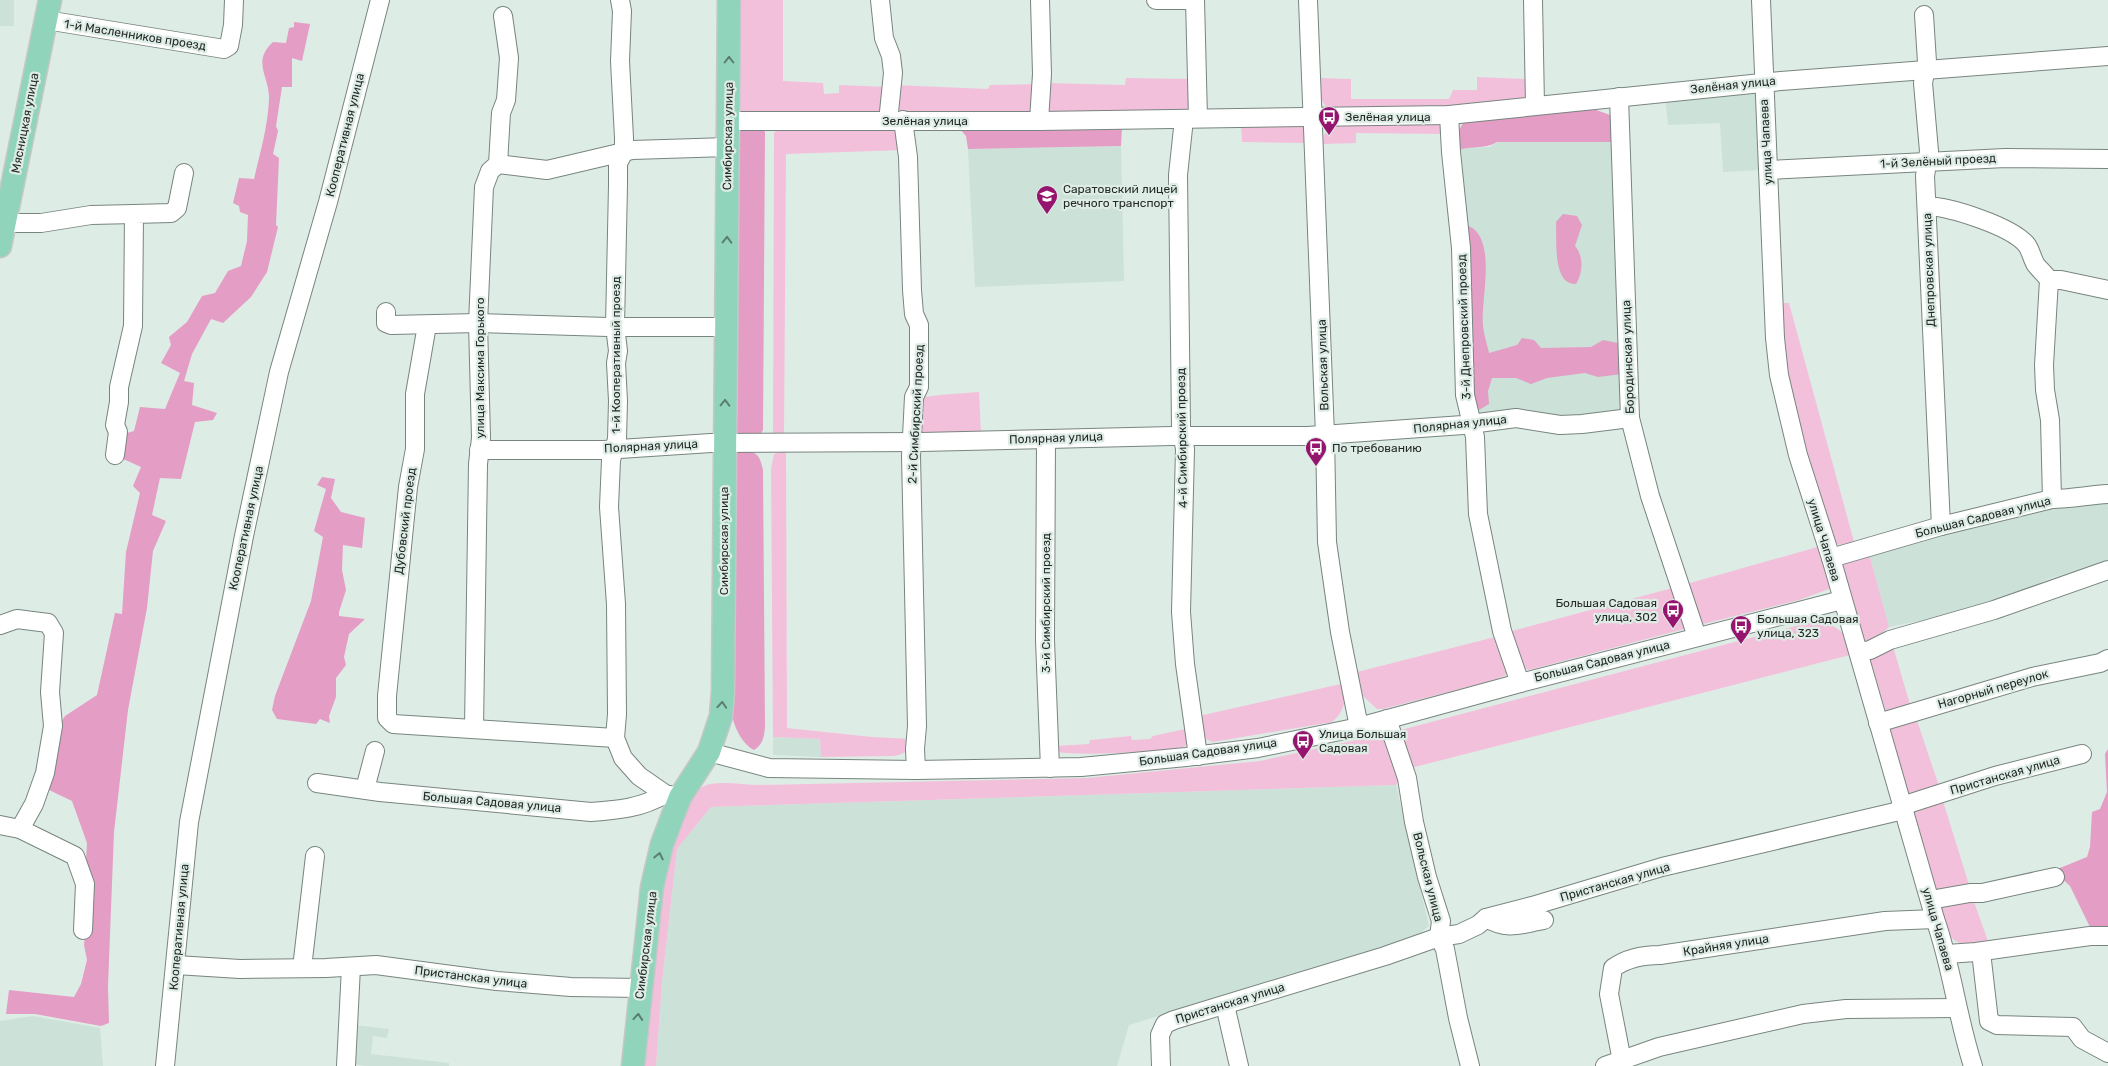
<svg xmlns="http://www.w3.org/2000/svg" width="2108" height="1066" font-family="Rubik,sans-serif">
	<rect width="100%" height="100%" fill="#deece6"/>
	<g fill="#cce1d7">
		<rect x="0" y="0" width="14" height="26"/>
		<polygon points="1752,91 1757,95 1761,170 1723,172 1720,123 1668,125 1665,98"/>
		<polygon points="1497,142 1616,142 1623,410 1581,420 1482,417 1474,413 1455,151 1463,148 1490,147"/>
		<polygon points="1121,146 1124,281 975,287 968,149"/>
		<polygon points="2108,498 2108,561 2048,579 2006,600 1977,609 1889,627 1868,550 2017,511"/>
		<polygon points="773,737 820,739 821,757 773,755"/>
		<polygon points="1396,785 1429,926 1415,937 1129,1025 1117,1066 656,1066 662,982 677,849 711,807"/>
		<polygon points="33,1016 100,1028 103,1066 0,1066 0,1021"/>
		<polygon points="355,1025 389,1029 387,1038 373,1036 371,1054 449,1063 449,1066 366,1066 353,1064"/>
	</g>
	<g fill="#f3c0db">
		<polygon points="738,0 783,0 783,81 823,83 824,94 839,93 839,85 888,87 885,112 744,115 738,111"/>
		<path d="M 1477,77 L 1529,79 L 1529,94 L 1519,102 L 1448,109 L 1330,109 C 1318,102 1320,90 1320,78 L 1351,79 L 1351,99 L 1449,99 L 1453,90 L 1477,90 Z"/>
		<polygon points="1126,78 1191,79 1190,105 1185,112 1051,114 1045,112 1047,83 1125,85"/>
		<polygon points="1036,84 1032,113 894,116 895,85 988,89 990,85"/>
		<polygon points="1434,121 1443,127 1446,134 1356,133 1356,143 1323,144 1324,135 1334,123"/>
		<polygon points="1298,123 1304,126 1305,143 1242,142 1241,124"/>
		<polygon points="777,129 898,129 904,150 786,154 784,438 774,437 773,434 774,133"/>
		<polygon points="1781,303 1789,303 1854,542 1840,545 1835,543 1804,453 1784,375"/>
		<polygon points="979,392 981,434 920,434 919,398 939,395"/>
		<path d="M 786,450 L 787,728 L 872,737 L 913,739 C 910,750 906,753 895,756 L 821,757 L 820,739 L 773,737 L 771,469 L 774,454 Z"/>
		<polygon points="1821,546 1831,583 1829,589 1799,600 1703,624 1699,622 1683,585"/>
		<polygon points="1868,550 1889,627 1877,637 1865,643 1862,641 1843,565 1847,559"/>
		<polygon points="1676,587 1686,625 1684,629 1529,670 1523,668 1508,632"/>
		<path d="M 1807,623 C 1834,622 1843,627 1854,654 L 1407,769 L 1396,785 L 711,807 L 677,849 L 662,982 L 656,1066 L 642,1066 C 645,1033 649,1000 652,967 C 657,926 663,806 704,786 C 716,780 744,785 757,785 L 1087,778 L 1260,761 L 1397,731 Z"/>
		<polygon points="1499,636 1508,669 1506,675 1494,680 1383,709 1377,709 1363,696 1357,672"/>
		<polygon points="1892,643 1911,708 1886,712 1869,656"/>
		<path d="M 1345,683 C 1345,700 1346,711 1332,722 L 1213,742 L 1206,739 L 1199,716 Z"/>
		<polygon points="1914,712 1940,789 1907,796 1888,729"/>
		<path d="M 1190,728 L 1190,740 C 1190,741 1185,746 1185,746 C 1173,752 1065,757 1056,751 L 1055,746 L 1089,744 L 1090,740 L 1131,736 L 1132,740 L 1150,739 L 1153,736 Z"/>
		<polygon points="1942,798 1970,888 1937,892 1912,811"/>
		<path d="M 1973,899 L 1989,944 C 1950,947 1951,942 1940,907 L 1944,902 Z"/>
	</g>
	<g fill="#e49dc5">
		<path d="M 294,22 L 310,24 L 302,61 L 292,58 L 292,87 L 282,87 L 276,126 L 278,131 L 273,154 L 279,158 L 276,225 L 278,227 L 267,272 L 251,297 L 223,323 L 211,319 L 192,354 L 184,381 L 194,383 L 192,405 L 217,413 L 213,420 L 195,422 L 181,479 L 160,478 L 152,515 L 166,521 L 153,551 L 147,608 L 128,710 L 114,832 L 108,986 L 109,1023 L 101,1026 L 35,1014 L 6,1014 L 9,990 L 74,997 L 81,984 L 87,960 L 84,945 L 89,901 L 86,861 L 87,843 L 72,801 L 49,790 L 56,731 L 65,716 L 97,695 L 115,613 L 122,614 L 126,552 L 140,493 L 133,486 L 141,467 L 121,458 L 120,435 L 134,431 L 140,407 L 165,409 L 180,373 L 161,363 L 171,345 L 169,337 L 187,322 L 202,296 L 215,293 L 228,271 L 241,266 L 247,241 L 248,215 L 240,212 L 239,206 L 233,203 L 239,178 L 254,179 C 260,153 268,126 269,99 C 270,77 251,62 273,42 L 286,43 L 289,28 L 294,27 Z"/>
		<path d="M 1591,108 L 1610,115 L 1616,120 L 1616,142 L 1497,142 C 1484,150 1469,145 1455,151 L 1458,132 L 1464,121 Z"/>
		<polygon points="1122,127 1121,146 968,149 966,136 959,128"/>
		<polygon points="743,128 763,129 765,132 763,430 760,435 736,439 738,134"/>
		<path d="M 1563,214 L 1577,216 L 1582,225 L 1575,246 C 1584,257 1583,272 1576,284 C 1552,285 1557,239 1556,222 Z"/>
		<path d="M 1466,225 C 1499,235 1480,301 1483,326 C 1484,335 1487,344 1489,353 L 1517,345 L 1522,338 L 1534,340 L 1541,348 L 1591,347 L 1603,340 L 1618,343 L 1624,354 L 1622,374 L 1598,377 L 1585,373 L 1547,378 L 1531,384 L 1516,378 L 1492,378 L 1488,391 L 1489,404 L 1479,410 L 1472,398 Z"/>
		<path d="M 735,451 C 753,451 759,450 763,470 L 765,727 C 764,737 763,744 754,750 C 742,744 734,727 732,714 Z"/>
		<polygon points="322,477 335,479 331,498 341,512 365,518 362,548 343,545 342,570 346,590 339,612 339,616 365,619 349,634 344,657 346,665 336,678 336,697 329,716 330,723 320,719 316,724 277,719 272,710 275,696 311,601 323,537 314,531 326,489 317,485"/>
		<polygon points="2108,749 2108,930 2090,927 2070,886 2057,874 2055,870 2087,857 2090,847 2092,812 2100,809 2107,792 2105,754"/>
	</g>
	<g fill="none" stroke-linecap="round" stroke-linejoin="round">
		<g stroke="#78857f" stroke-width="20">
			<g id="minor">
				<polyline points="620,0 622,11 620,61 624,138 624,152 618,163 618,185 615,326 618,351 616,363 618,401 617,439 611,460 609,507 616,604 617,714 615,738 623,758 639,776 665,794 680,797"/>
				<polyline points="880,0 884,38 891,56 893,73 889,112 890,120"/>
				<polyline points="1156,0 1195,0"/>
				<polyline points="1195,0 1198,118"/>
				<polyline points="1308,0 1325,435 1327,542 1340,632 1359,727"/>
				<polyline points="1533,0 1535,105"/>
				<path d="M 1761,0 L 1775,338 L 1779,375 L 1798,455 L 1831,558 L 1935,919 C 1952,967 1957,1017 1973,1066"/>
				<polyline points="1924,15 1927,62 1923,83 1929,151 1925,176 1941,526"/>
				<polyline points="46,20 224,49 229,46 233,25 234,0"/>
				<polyline points="1619,97 1630,418 1650,496 1697,637"/>
				<polyline points="1449,115 1451,152 1461,248 1465,395 1475,437 1478,514 1502,631 1520,683"/>
				<polyline points="1184,119 1178,175 1181,427 1185,449 1181,612 1185,664 1198,756"/>
				<polyline points="903,120 908,157 912,290 914,314 919,325 919,387 914,397 911,456 917,726 915,749 916,770"/>
				<polyline points="728,121 1039,121 1449,115 1781,81 2108,56"/>
				<polyline points="1039,121 1042,74 1040,0"/>
				<polyline points="498,164 547,170 632,150 728,147"/>
				<polyline points="1768,170 2005,158 2108,159"/>
				<path d="M 1927,206 C 1951,207 2010,226 2026,244 C 2031,250 2032,259 2036,265 C 2040,270 2045,274 2049,280 L 2044,365 L 2045,390 L 2050,420 L 2052,499"/>
				<polyline points="4,223 41,223 91,215 134,214"/>
				<polyline points="2049,280 2061,280 2108,290"/>
				<polyline points="386,312 386,323 391,325 478,323 608,327 726,327"/>
				<polyline points="427,325 415,394 415,449 408,487 387,696 387,718 393,724 615,738"/>
				<polyline points="1046,439 1045,640 1050,768"/>
				<polyline points="479,450 604,450 711,443 921,442 1172,436 1308,436 1463,425 1516,418 1560,425 1582,424 1630,418"/>
				<polyline points="115,455 118,432 115,425 119,402 119,387 133,326 134,214 171,213 177,208 184,173"/>
				<path d="M 1831,558 L 1941,526 L 2052,499 C 2071,499 2089,495 2108,494"/>
				<polyline points="0,625 17,619 48,623 54,633 50,692 53,726 45,773 34,804 20,829"/>
				<polyline points="1859,652 1870,650 1890,640 1994,610 2108,570"/>
				<polyline points="1387,719 1407,778 1414,822 1427,877 1441,921 1439,937 1445,949 1458,1018 1470,1066"/>
				<polyline points="1878,723 2032,677 2100,663 2108,659"/>
				<polyline points="474,728 478,464 481,438 478,323 484,187 490,171 498,164 501,113 506,100 509,58 503,16"/>
				<polyline points="709,752 769,768 916,770 1081,767 1186,757 1258,748 1359,727 1520,683 1842,600"/>
				<path d="M 317,783 L 380,792 L 591,812 C 618,810 642,808 665,794"/>
				<polyline points="365,789 375,751"/>
				<polyline points="0,825 20,829 75,856 85,884 83,930"/>
				<polyline points="1930,900 1970,893 1982,893 2055,877"/>
				<path d="M 1486,918 C 1508,931 1521,924 1544,920"/>
				<polyline points="1981,952 1989,1021 1997,1025 2073,1027 2082,1039 2108,1053"/>
				<polyline points="1947,954 1976,952 2090,936 2108,936"/>
				<polyline points="176,965 240,969 326,968 376,965 497,981 571,987 641,988"/>
				<polyline points="302,968 315,856"/>
				<polyline points="1225,1005 1239,1066"/>
				<path d="M 1622,1061 L 1609,994 L 1613,968 C 1627,958 1643,955 1660,955 L 1885,921 L 1935,919"/>
				<polyline points="165,1066 189,822 244,536 279,372 328,202 380,0"/>
				<polyline points="346,1066 351,967"/>
				<polyline points="1161,1066 1160,1035 1165,1024 1174,1020 1385,956 1439,937 1459,934 1478,925 1486,918 1532,906 1662,867 1895,812 1911,803 1995,776 2082,754"/>
				<polyline points="1605,1066 1659,1047 1803,1014 1846,1009 1957,1008"/>
			</g>
		</g>
		<g stroke="#c6c7c7" stroke-width="25">
			<g id="major">
				<polyline points="0,246 50,0"/>
				<polyline points="633,1066 652,887 662,844 680,797 709,752 721,716 723,691 729,0"/>
			</g>
		</g>
		<use href="#minor" stroke="#fff" stroke-width="18"/>
		<use href="#major" stroke="#91d4bc" stroke-width="22"/>
	</g>
	<defs><path id="oneway-chevron" d="M-2-3.5L2.5 0L-2 3.5" fill="none" stroke-width="1.6" stroke-linecap="round" stroke-linejoin="round" transform="scale(1.25)"/></defs>
	<g stroke="#5a7e72">
		<use href="#oneway-chevron" transform="translate(729 60) rotate(-90)"/>
		<use href="#oneway-chevron" transform="translate(727 240) rotate(-89)"/>
		<use href="#oneway-chevron" transform="translate(725 403) rotate(-89)"/>
		<use href="#oneway-chevron" transform="translate(722 705) rotate(-86)"/>
		<use href="#oneway-chevron" transform="translate(659 856) rotate(-78)"/>
		<use href="#oneway-chevron" transform="translate(638 1017) rotate(-85)"/>
	</g>
	<defs>
		<g id="bus-pin" transform="scale(1.125)"><path d="M0 17L-7.5 6A9.5 9.5 0 1 1 7.5 6Z" fill="#95146d" stroke="#deece6"/><path d="M-5-6H5V4H4V6H2V4H-2V6H-4V4H-5ZM-3.5-4V0h7V-4ZM-3.5 1.2v1.5H-2V1.2ZM2 1.2v1.5H3.5V1.2Z" fill="#fff"/></g>
		<g id="university-pin" transform="scale(1.125)"><path d="M0 17L-7.5 6A9.5 9.5 0 1 1 7.5 6Z" fill="#95146d" stroke="#deece6"/><path d="M0-5L7-2L0 1L-7-2ZM-4 1L0 2.5L4 1V4Q0 6-4 4Z" fill="#fff"/></g>
	</defs>
	<g fill-rule="evenodd">
		<use href="#bus-pin" x="1329" y="117"/>
		<use href="#university-pin" x="1047" y="196"/>
		<use href="#bus-pin" x="1316" y="448"/>
		<use href="#bus-pin" x="1673" y="610"/>
		<use href="#bus-pin" x="1741" y="626"/>
		<use href="#bus-pin" x="1303" y="741"/>
	</g>
	<g text-anchor="middle" stroke-width="4.5" stroke-linejoin="round" paint-order="stroke">
		<g font-size="12" fill="#242927" stroke="#deece6">
			<text transform="translate(135 35) rotate(9)" y="4">1-й Масленников проезд</text>
			<text transform="translate(1733 85) rotate(-6)" y="4">Зелёная улица</text>
			<text x="925" y="125">Зелёная улица</text>
			<text transform="translate(25 123) rotate(-79)" y="4">Мясницкая улица</text>
			<text transform="translate(345 135) rotate(-76)" y="4">Кооперативная улица</text>
			<text transform="translate(728 136) rotate(-89)" y="4">Симбирская улица</text>
			<text transform="translate(1766 142) rotate(-93)" y="4">улица Чапаева</text>
			<text transform="translate(1938 161) rotate(-3)" y="4">1-й Зелёный проезд</text>
			<text transform="translate(1929 270) rotate(-92)" y="4">Днепровская улица</text>
			<text transform="translate(1464 327) rotate(-92)" y="4">3-й Днепровский проезд</text>
			<text transform="translate(616 355) rotate(-90)" y="4">1-й Кооперативный проезд</text>
			<text transform="translate(1628 357) rotate(-92)" y="4">Бородинская улица</text>
			<text transform="translate(1323 365) rotate(-92)" y="4">Вольская улица</text>
			<text transform="translate(480 368) rotate(-90)" y="4">улица Максима Горького</text>
			<text transform="translate(916 414) rotate(-87)" y="4">2-й Симбирский проезд</text>
			<text transform="translate(1460 424) rotate(-6)" y="4">Полярная улица</text>
			<text transform="translate(1056 438) rotate(-2)" y="4">Полярная улица</text>
			<text transform="translate(1182 438) rotate(-91)" y="4">4-й Симбирский проезд</text>
			<text transform="translate(651 446) rotate(-3)" y="4">Полярная улица</text>
			<text transform="translate(1983 517) rotate(-14)" y="4">Большая Садовая улица</text>
			<text transform="translate(405 521) rotate(-83)" y="4">Дубовский проезд</text>
			<text transform="translate(246 528) rotate(-78)" y="4">Кооперативная улица</text>
			<text transform="translate(1824 540) rotate(73)" y="4">улица Чапаева</text>
			<text transform="translate(724 541) rotate(-90)" y="4">Симбирская улица</text>
			<text transform="translate(1046 603) rotate(-90)" y="4">3-й Симбирский проезд</text>
			<text transform="translate(1602 661) rotate(-14)" y="4">Большая Садовая улица</text>
			<text transform="translate(1993 689) rotate(-16)" y="4">Нагорный переулок</text>
			<text transform="translate(1208 752) rotate(-8)" y="4">Большая Садовая улица</text>
			<text transform="translate(2005 775) rotate(-16)" y="4">Пристанская улица</text>
			<text transform="translate(492 802) rotate(5)" y="4">Большая Садовая улица</text>
			<text transform="translate(1428 877) rotate(76)" y="4">Вольская улица</text>
			<text transform="translate(1615 882) rotate(-16)" y="4">Пристанская улица</text>
			<text transform="translate(179 927) rotate(-85)" y="4">Кооперативная улица</text>
			<text transform="translate(1938 929) rotate(74)" y="4">улица Чапаева</text>
			<text transform="translate(646 945) rotate(-83)" y="4">Симбирская улица</text>
			<text transform="translate(1726 945) rotate(-9)" y="4">Крайняя улица</text>
			<text transform="translate(471 977) rotate(7)" y="4">Пристанская улица</text>
			<text transform="translate(1230 1003) rotate(-17)" y="4">Пристанская улица</text>
		</g>
		<g font-size="12" fill="#242927" stroke="#deece6" text-anchor="start">
			<text x="1345" y="121">Зелёная улица</text>
			<text x="1063" y="193">Саратовский лицей<tspan x="1063" dy="14">речного транспорт</tspan></text>
			<text x="1332" y="452">По требованию</text>
			<text x="1657" y="607" text-anchor="end">Большая Садовая<tspan x="1657" dy="14">улица, 302</tspan></text>
			<text x="1757" y="623">Большая Садовая<tspan x="1757" dy="14">улица, 323</tspan></text>
			<text x="1319" y="738">Улица Большая<tspan x="1319" dy="14">Садовая</tspan></text>
		</g>
	</g>
</svg>
